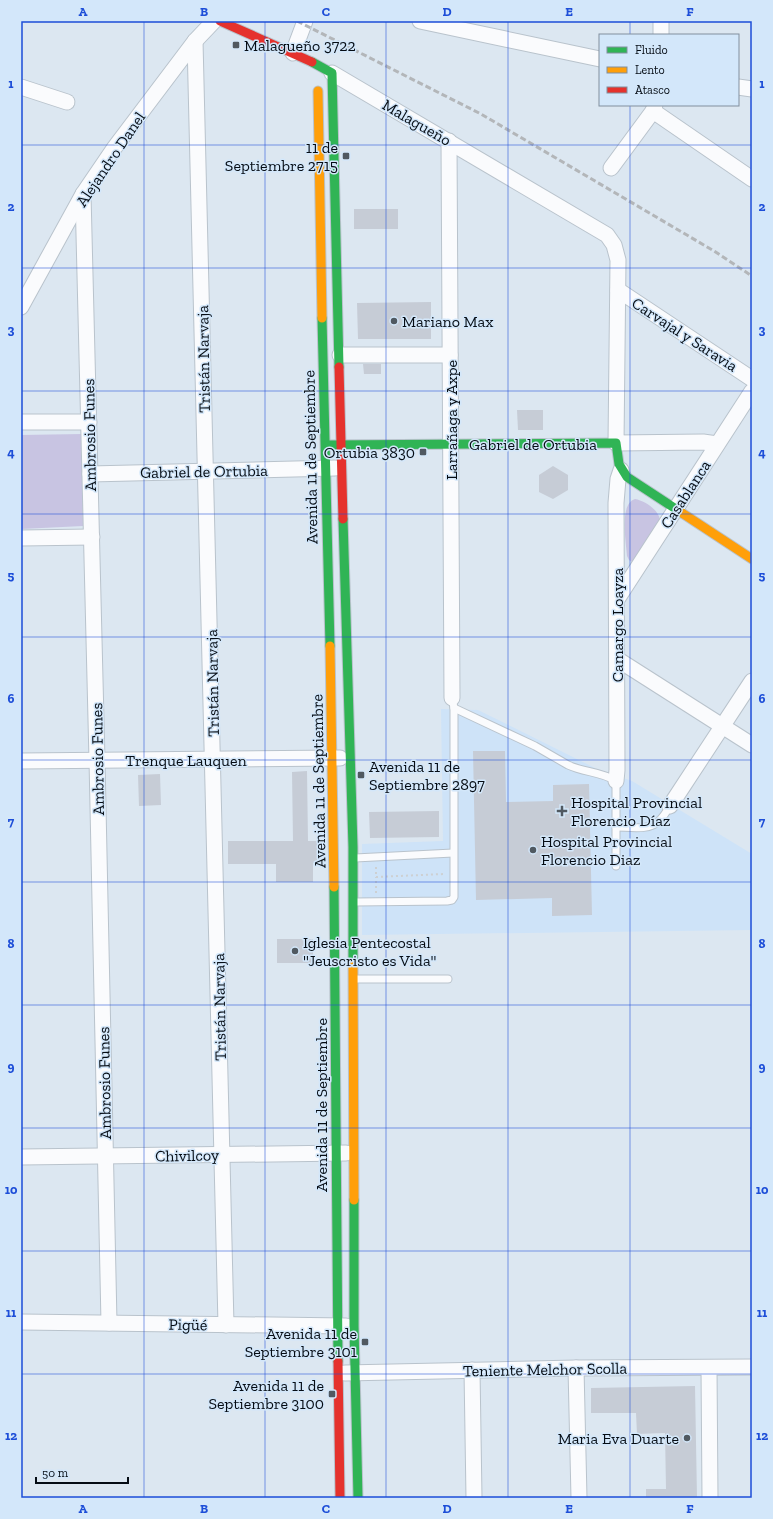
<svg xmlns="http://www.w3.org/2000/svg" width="773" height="1519" font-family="'Zilla Slab',serif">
	<rect width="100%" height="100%" fill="#dce7f1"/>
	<polygon fill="#cee3f8" points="441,709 478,710 597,769 632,781 752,854 752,930 362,935 362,844 443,841"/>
	<g fill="#c8c4e2">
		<polygon points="82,434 83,526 21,529 21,435"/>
		<path d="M 635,499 C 646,501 662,512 660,524 L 632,562 L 629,560 L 627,556 C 626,541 619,504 635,499 Z"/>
	</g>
	<g fill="#c6ccd6">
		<rect x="354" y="209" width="44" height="20"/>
		<polygon points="431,302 431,339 358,339 357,303"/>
		<polygon points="363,364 381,364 381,374 364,374"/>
		<polygon points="517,410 543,410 543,430 518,430"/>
		<polygon points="553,466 568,475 568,490 553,499 539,492 539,475"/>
		<polygon points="473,751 505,751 506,802 553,801 553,785 589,784 592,915 552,916 552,898 476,900"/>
		<polygon points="307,771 308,841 317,841 317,863 313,863 313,882 276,882 276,864 228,864 228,841 293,841 292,772"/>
		<polygon points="160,774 161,805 139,806 138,775"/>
		<polygon points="439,811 439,837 370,838 369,812"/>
		<rect x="277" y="939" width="36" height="24"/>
		<polygon points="695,1386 697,1498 646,1498 646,1489 666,1489 665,1433 637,1434 636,1413 591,1413 591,1388"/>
	</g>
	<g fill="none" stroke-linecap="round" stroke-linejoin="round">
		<g stroke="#b9c3cc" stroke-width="9">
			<g id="lane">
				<path d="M 454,708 L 535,746 L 568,765 C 585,773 600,771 616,781 L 616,866"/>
				<path d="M 616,827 C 629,827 649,831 659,821 C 663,817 667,811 670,806"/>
				<polyline points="355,858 453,853"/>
				<polyline points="355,902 447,901 452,900 454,897 454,708 452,698"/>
				<polyline points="355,979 448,979"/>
			</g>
		</g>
		<g stroke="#b9c3cc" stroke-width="17">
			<g id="street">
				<polyline points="420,21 600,59"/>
				<polyline points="661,35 661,21"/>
				<polyline points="195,41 226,1325"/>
				<polyline points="293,53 305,21"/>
				<polyline points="332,73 607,235 614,245 618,260 616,443 703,442 717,444"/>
				<polyline points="21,87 67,102"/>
				<polyline points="738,87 752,89"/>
				<polyline points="653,111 752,179"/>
				<polyline points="449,141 452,698"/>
				<polyline points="611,168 653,111 655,105"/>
				<polyline points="83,194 97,760 109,1323"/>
				<polyline points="618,290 752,379"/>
				<polyline points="21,307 83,194 115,147 195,41 214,21"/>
				<polyline points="340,355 450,355"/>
				<polyline points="21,422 89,422"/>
				<polyline points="90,474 335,468"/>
				<polyline points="21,538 92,537"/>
				<polyline points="618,598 752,391"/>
				<polyline points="617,659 752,745"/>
				<polyline points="21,761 340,758"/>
				<polyline points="616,781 617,770 616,503 618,479 621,470"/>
				<polyline points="670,806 752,681"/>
				<polyline points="21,1157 346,1153"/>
				<polyline points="21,1322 346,1326"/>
				<polyline points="576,1368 579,1498"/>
				<polyline points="709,1368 710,1498"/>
				<polyline points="472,1370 474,1498"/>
				<polyline points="345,1373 576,1368 752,1367"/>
			</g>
		</g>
		<g stroke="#b9c3cc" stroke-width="11">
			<g id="fast">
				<polyline points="312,62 332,73 339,367"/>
				<polyline points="322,318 330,646"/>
				<polyline points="328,445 616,443 619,464 627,477 682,513"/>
				<polyline points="343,519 353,847 353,964"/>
				<polyline points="334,887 338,1361"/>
				<polyline points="354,1200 354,1326 358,1498"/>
			</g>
		</g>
		<g stroke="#b9c3cc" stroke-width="11">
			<g id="slow">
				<polyline points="318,91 322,318"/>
				<polyline points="682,513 752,559"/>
				<polyline points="330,646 334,887"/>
				<polyline points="353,964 354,1200"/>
			</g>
		</g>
		<g stroke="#b9c3cc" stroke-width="11">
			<g id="jam">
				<polyline points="220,21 312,62"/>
				<polyline points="339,367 343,519"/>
				<polyline points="338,1361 340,1498"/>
			</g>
		</g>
		<g stroke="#cdd0d2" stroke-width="2" stroke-dasharray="2 3" stroke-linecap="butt">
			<polyline points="376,867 376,877 444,874"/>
			<polyline points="376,893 376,877"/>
		</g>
		<use href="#lane" stroke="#fafbfd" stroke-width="7"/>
		<use href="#street" stroke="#fafbfd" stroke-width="15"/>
		<use href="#fast" stroke="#30b455" stroke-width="9"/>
		<use href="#slow" stroke="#ff9f0a" stroke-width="9"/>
		<use href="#jam" stroke="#e5322d" stroke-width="9"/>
		<polyline stroke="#b3b6b9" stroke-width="3" stroke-dasharray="6 3" stroke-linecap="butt" points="297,21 481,114 714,251 752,276"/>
	</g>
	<path fill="none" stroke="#1d4ed8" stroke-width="1" stroke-opacity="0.55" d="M 144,21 L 144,1498M 265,21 L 265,1498M 386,21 L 386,1498M 508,21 L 508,1498M 630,21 L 630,35M 630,105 L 630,1498M 21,145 L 752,145M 21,268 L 752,268M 21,391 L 752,391M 21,514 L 752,514M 21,637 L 752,637M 21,760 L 752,760M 21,882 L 752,882M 21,1005 L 752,1005M 21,1128 L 752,1128M 21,1251 L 752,1251M 21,1374 L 752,1374"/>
	<g fill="#505961" stroke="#d3e7fa" stroke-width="1.5">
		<rect x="232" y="41" width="8" height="8" rx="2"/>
		<rect x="342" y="152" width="8" height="8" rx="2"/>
		<circle cx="394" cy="321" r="4"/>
		<rect x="419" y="448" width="8" height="8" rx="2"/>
		<rect x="357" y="771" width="8" height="8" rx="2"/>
		<path d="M560 805h4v4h4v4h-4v4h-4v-4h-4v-4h4z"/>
		<circle cx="533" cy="850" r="4"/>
		<circle cx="295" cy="951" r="4"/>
		<rect x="361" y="1338" width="8" height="8" rx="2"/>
		<rect x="328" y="1390" width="8" height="8" rx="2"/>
		<circle cx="687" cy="1438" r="4"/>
	</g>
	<g text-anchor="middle" stroke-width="3" stroke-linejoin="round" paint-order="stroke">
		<g font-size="16" fill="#050c14" stroke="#d3e7fa" text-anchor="start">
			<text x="244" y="51">Malagueño 3722</text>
			<text x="338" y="153" text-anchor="end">11 de<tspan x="338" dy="18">Septiembre 2715</tspan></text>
			<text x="402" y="327">Mariano Max</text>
			<text x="415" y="458" text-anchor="end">Ortubia 3830</text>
			<text x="369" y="772">Avenida 11 de<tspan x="369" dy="18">Septiembre 2897</tspan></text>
			<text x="571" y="808">Hospital Provincial<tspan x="571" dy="18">Florencio Díaz</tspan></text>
			<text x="541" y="847">Hospital Provincial<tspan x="541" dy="18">Florencio Diaz</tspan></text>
			<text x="303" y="948">Iglesia Pentecostal<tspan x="303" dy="18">"Jeuscristo es Vida"</tspan></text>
			<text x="357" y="1339" text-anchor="end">Avenida 11 de<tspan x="357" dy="18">Septiembre 3101</tspan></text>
			<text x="324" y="1391" text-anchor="end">Avenida 11 de<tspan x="324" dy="18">Septiembre 3100</tspan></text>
			<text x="679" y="1444" text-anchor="end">Maria Eva Duarte</text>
		</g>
		<g font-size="16" fill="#050c14" stroke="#d3e7fa">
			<text transform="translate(417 122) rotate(30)" y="6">Malagueño</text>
			<text transform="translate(110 159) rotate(-56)" y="6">Alejandro Danel</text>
			<text transform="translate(685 334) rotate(33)" y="6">Carvajal y Saravia</text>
			<text transform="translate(203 359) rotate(-91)" y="6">Tristán Narvaja</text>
			<text transform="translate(451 420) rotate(-90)" y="6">Larrañaga y Axpe</text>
			<text transform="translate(89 435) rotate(-91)" y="6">Ambrosio Funes</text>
			<text x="533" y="450">Gabriel de Ortubia</text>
			<text transform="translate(310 457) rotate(-91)" y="6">Avenida 11 de Septiembre</text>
			<text transform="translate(204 471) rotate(-1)" y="6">Gabriel de Ortubia</text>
			<text transform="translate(685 494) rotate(-57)" y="6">Casablanca</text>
			<text transform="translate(617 625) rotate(-90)" y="6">Camargo Loayza</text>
			<text transform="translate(212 683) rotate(-91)" y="6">Tristán Narvaja</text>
			<text transform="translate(97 759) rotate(-91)" y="6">Ambrosio Funes</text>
			<text x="186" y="766">Trenque Lauquen</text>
			<text transform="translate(318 781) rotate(-91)" y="6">Avenida 11 de Septiembre</text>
			<text transform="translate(219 1007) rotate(-91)" y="6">Tristán Narvaja</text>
			<text transform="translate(104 1083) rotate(-91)" y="6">Ambrosio Funes</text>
			<text transform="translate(321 1105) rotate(-90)" y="6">Avenida 11 de Septiembre</text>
			<text transform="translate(187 1155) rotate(-1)" y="6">Chivilcoy</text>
			<text transform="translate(188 1324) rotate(1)" y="6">Pigüé</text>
			<text transform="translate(545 1369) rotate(-1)" y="6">Teniente Melchor Scolla</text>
		</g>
	</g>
	<rect width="773" height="1519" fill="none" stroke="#d3e7fa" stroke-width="44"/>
	<rect x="599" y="34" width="140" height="72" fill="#d3e7fa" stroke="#818f9e"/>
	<rect x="607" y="47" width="20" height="6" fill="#30b455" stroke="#818f9e"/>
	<text x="635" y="54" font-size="12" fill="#050c14">Fluido</text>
	<rect x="607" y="67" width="20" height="6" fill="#ff9f0a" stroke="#818f9e"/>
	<text x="635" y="74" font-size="12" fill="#050c14">Lento</text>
	<rect x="607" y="87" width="20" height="6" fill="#e5322d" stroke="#818f9e"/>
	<text x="635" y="94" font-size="12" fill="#050c14">Atasco</text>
	<path d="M36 1477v6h92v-6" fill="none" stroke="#050c14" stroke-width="2"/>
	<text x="42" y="1477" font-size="12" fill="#050c14" stroke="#d3e7fa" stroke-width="3" paint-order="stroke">50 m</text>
	<rect x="22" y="22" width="729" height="1475" fill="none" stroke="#1d4ed8" stroke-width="1.5"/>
	<g font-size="13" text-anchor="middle" font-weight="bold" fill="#1d4ed8">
		<text x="83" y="16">A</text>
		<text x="204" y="16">B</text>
		<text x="326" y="16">C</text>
		<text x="447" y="16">D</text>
		<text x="569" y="16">E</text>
		<text x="690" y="16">F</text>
		<text x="11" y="88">1</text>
		<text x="762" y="88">1</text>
		<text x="11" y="211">2</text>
		<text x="762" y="211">2</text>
		<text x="11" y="334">3</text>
		<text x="762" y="334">3</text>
		<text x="11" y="457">4</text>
		<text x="762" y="457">4</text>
		<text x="11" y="580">5</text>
		<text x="762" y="580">5</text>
		<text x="11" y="703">6</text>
		<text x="762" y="703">6</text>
		<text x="11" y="826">7</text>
		<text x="762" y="826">7</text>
		<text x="11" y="948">8</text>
		<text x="762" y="948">8</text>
		<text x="11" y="1071">9</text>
		<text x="762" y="1071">9</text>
		<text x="11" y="1194">10</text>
		<text x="762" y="1194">10</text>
		<text x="11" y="1317">11</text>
		<text x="762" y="1317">11</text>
		<text x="11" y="1440">12</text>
		<text x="762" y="1440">12</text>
		<text x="83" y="1513">A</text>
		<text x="204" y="1513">B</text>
		<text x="326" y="1513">C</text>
		<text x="447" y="1513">D</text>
		<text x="569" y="1513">E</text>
		<text x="690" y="1513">F</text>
	</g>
</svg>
